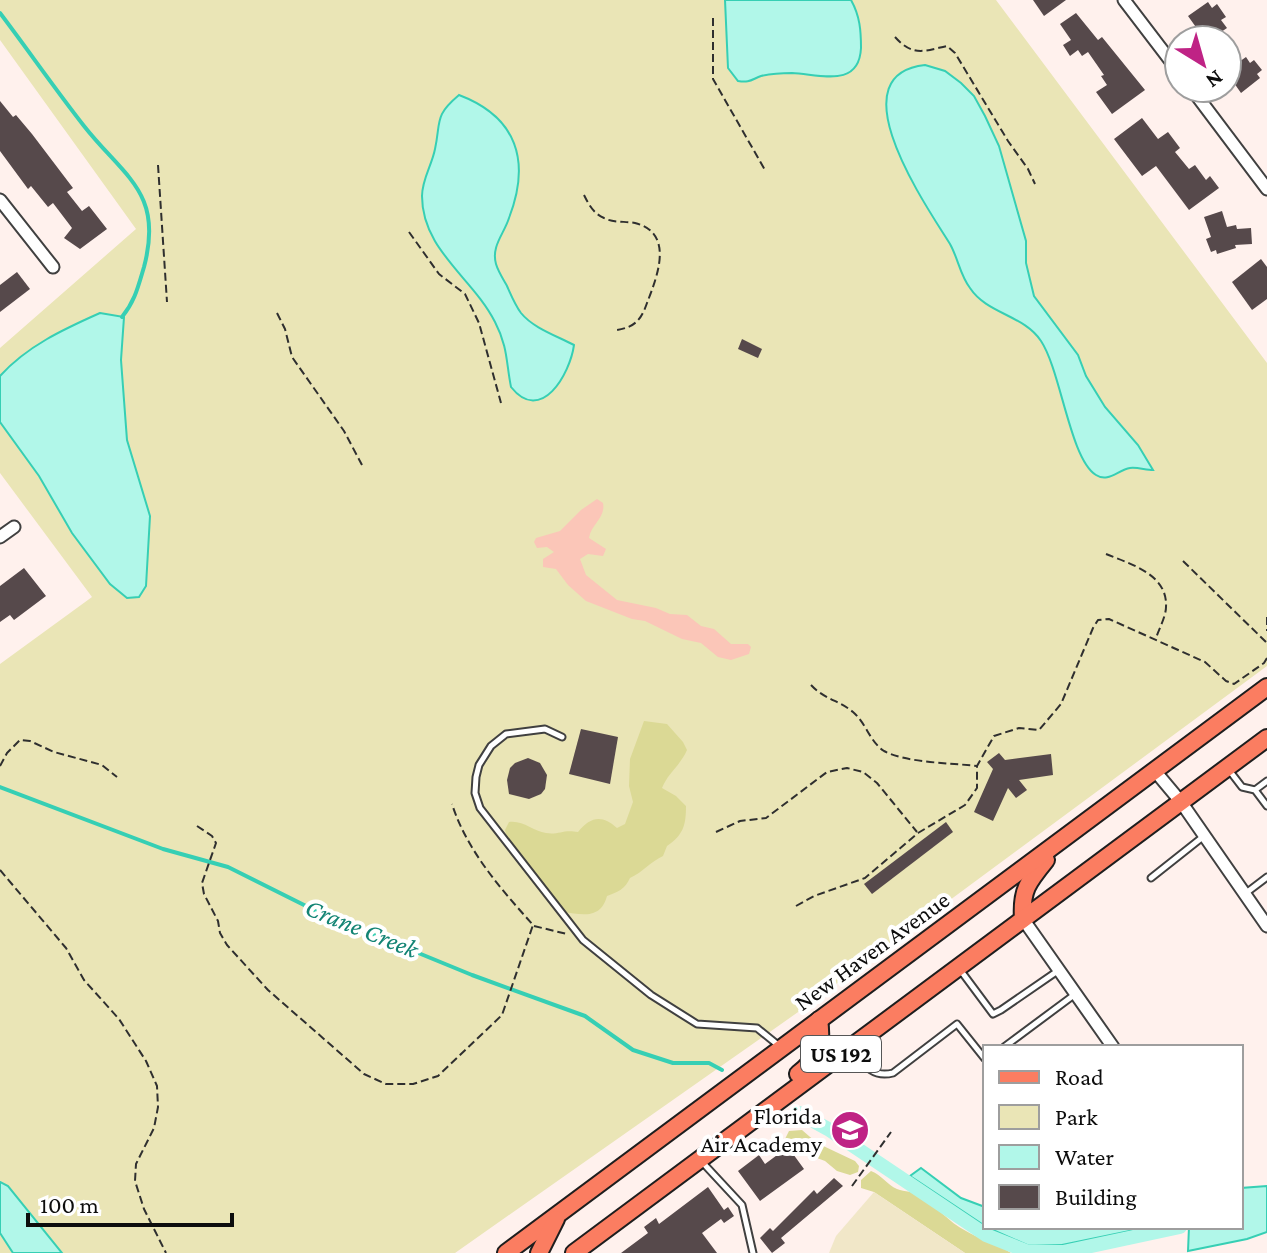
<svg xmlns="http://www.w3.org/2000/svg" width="1267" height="1253" font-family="'Crimson Pro',serif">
	<rect width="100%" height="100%" fill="#fff1ed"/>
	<polygon fill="#eae5b6" points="0,0 996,0 1267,363 1267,666 801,1010 455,1253 0,1253 0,664 92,597 0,473 0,348 136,229 0,40"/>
	<g fill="#dbd995">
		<path d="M 644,721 L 667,724 L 683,742 L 687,750 C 680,766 668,773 662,788 L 676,796 L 686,806 C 686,826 683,835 667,846 L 663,856 C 650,862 643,872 630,878 C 625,889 618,892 607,896 C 601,919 583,915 563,912 L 507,838 L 505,830 L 509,822 C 523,820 533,831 546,833 C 559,835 563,829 578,832 C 590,817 602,814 617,828 L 625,824 L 633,802 L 629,786 L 630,759 Z"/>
		<polygon points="802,1130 817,1143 855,1161 859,1166 858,1172 850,1175 837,1171 825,1161 809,1155 785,1139 789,1131"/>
		<path d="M 871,1171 C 882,1175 887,1185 897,1189 C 905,1192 913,1191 921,1196 C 937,1206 948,1222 966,1231 C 983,1241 994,1241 1011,1253 L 965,1253 L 874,1192 L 861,1188 L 861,1180 Z"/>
	</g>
	<path fill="#fbc6b8" d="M 597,499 L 603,503 C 606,518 591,524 589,538 L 606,549 L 603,556 L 588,554 L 580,559 L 586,575 L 617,600 L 656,608 L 670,614 L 687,615 L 701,626 L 714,629 L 731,644 L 748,644 L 751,647 L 749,654 L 731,660 L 718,657 L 701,643 L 682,639 L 645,621 L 632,619 L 586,601 L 568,585 L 556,569 L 543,567 L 543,559 L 554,552 L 547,547 L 537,548 L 534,542 L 536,538 L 560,531 L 581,510 Z"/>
	<polygon fill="#f1e7c8" points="874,1192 965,1253 829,1253 836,1236"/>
	<g fill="#b1f7e9" stroke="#36cfb4" stroke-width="2">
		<path d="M 725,0 L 851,0 C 860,16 861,31 861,48 C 859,89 819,74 792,73 C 782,73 770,74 761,76 C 751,80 749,83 738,81 L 728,68 Z"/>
		<path d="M 925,65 L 945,71 L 961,83 L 974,96 L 985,116 L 999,146 L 1026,241 L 1026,263 L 1034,296 L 1078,355 L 1086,376 L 1105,407 L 1138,445 L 1153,470 C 1146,470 1137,467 1130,468 C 1118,470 1108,483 1096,475 C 1070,459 1061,371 1041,341 C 1024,315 987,314 970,288 C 960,275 958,258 950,244 C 927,207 835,75 925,65 Z"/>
		<path d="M 459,95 C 517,117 531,161 509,218 C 504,234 491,246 496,264 C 498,271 503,279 507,286 C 511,295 515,305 521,313 C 533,328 557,336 574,345 C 570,374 541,425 511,387 C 506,362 508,347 495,322 C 473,278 422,250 422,196 C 422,179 432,165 435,149 C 441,121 434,116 459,95 Z"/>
		<path d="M 100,313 L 124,317 L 121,360 L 127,440 L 150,516 L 146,586 L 139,597 L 127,598 L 110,584 L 72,533 L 39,476 L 0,422 L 0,376 C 27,346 64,329 100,313 Z"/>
		<polygon points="921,1168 961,1198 985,1207 985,1226 910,1176"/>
		<polygon points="0,1182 8,1186 62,1253 13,1253 0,1233"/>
		<polygon points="1267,1186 1267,1232 1247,1239 1188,1251 1189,1227 1241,1227 1241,1188"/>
		<polygon points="986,1227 1149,1227 1062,1245 1027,1245"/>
	</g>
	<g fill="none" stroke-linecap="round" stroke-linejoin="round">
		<g stroke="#36cfb4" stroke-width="4">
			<path d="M 0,13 C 28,50 55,89 84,126 C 124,177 164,192 144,267 C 138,287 135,301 122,317"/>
			<polyline points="0,787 163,849 228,867 316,911 472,975 585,1016 633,1050 673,1063 709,1063 722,1070"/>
		</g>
		<polyline stroke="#b1f7e9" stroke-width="14" points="799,1113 828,1129 986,1235 1026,1251 1063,1252 1180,1227"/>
	</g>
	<g fill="#56494b">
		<polygon points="1033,0 1066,0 1044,16"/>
		<polygon points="1208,2 1212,8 1217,4 1226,17 1221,20 1227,28 1212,38 1209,33 1203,37 1188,16"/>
		<polygon points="1076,13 1098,40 1102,37 1145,90 1112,114 1096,92 1107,85 1101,76 1104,75 1088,52 1082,56 1078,50 1070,56 1063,45 1071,40 1060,24"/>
		<polygon points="1227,53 1236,64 1246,57 1250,63 1254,60 1262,70 1257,74 1260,78 1241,93 1227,73"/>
		<polygon points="0,101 13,117 16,115 32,134 73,188 67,192 82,211 89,206 107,229 80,249 64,238 72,228 53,203 48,207 31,186 28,189 0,151"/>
		<polygon points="1142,118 1158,139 1168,132 1180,148 1175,152 1189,169 1195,165 1206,180 1210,176 1219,188 1189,210 1156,166 1142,176 1114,139"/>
		<polygon points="1222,211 1227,227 1236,225 1237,229 1251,228 1252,244 1235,245 1236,248 1217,254 1216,250 1211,252 1206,239 1211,237 1204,217"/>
		<polygon points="1261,259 1267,267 1267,299 1252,310 1232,282"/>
		<polygon points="17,272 30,289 0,312 0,285"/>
		<polygon points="742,339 762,349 758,358 738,349"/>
		<polygon points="24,568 46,596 14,620 10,615 0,622 0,586"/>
		<polygon points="581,729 618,737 610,784 569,774"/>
		<polygon points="999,753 1005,760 1051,754 1053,775 1019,780 1027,790 1016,798 1008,788 993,821 974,812 993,769 987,762"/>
		<polygon points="528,758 540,763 547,775 545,789 541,794 529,799 509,794 507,780 510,768 515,763"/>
		<polygon points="946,822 953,832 872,894 864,884"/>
		<polygon points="788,1147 804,1169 760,1201 738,1171 759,1155 765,1164"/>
		<polygon points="834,1178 843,1186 781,1238 785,1243 772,1253 760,1238 770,1228 773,1231 814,1190 817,1194"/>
		<polygon points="708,1187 724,1210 728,1207 734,1216 724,1223 721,1219 702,1233 717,1253 621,1253 648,1233 644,1227 656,1218 659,1224"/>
	</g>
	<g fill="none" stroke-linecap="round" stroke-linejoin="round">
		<g stroke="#404040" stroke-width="9">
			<g id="lane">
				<polyline points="562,737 545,729 506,734 491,746 479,765 476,777 475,793 480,808 583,940 651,995 697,1024 757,1028 778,1045"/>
				<polyline points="1229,770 1242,787 1255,790 1267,806"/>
				<polyline points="1255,790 1267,781"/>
				<polyline points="1151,878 1204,836"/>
				<polyline points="1246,893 1267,877"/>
				<polyline points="961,971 993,1014 1001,1010 1059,970"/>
				<polyline points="1004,1047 1074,995"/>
				<path d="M 854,1051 C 865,1066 873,1078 893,1073 L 957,1024 L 985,1059"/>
				<polyline points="703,1163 742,1205 753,1253"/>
			</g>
		</g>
		<g stroke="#404040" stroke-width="15">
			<g id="street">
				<polyline points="1124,0 1179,72"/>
				<polyline points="1191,88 1267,189"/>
				<polyline points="0,200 53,267"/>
				<polyline points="0,537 14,527"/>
				<polyline points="1155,771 1181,802 1267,926"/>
				<polyline points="1023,919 1113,1047"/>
			</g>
		</g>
		<g stroke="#1e1e1e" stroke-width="20">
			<g id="primary">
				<path d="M 1023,919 C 1021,890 1028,882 1046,860"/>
				<path d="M 798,1074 C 818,1059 823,1044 819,1020"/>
				<polyline points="506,1253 1267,687"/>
				<polyline points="539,1253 556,1219"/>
				<polyline points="574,1253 1267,738"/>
			</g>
		</g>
		<g stroke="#2f2f2f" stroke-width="2" stroke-dasharray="8 4" stroke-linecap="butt">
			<polyline points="713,18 713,79 765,170"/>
			<path d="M 895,37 C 913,57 924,51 947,46 L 955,53 L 1008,141 L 1028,169 L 1035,184"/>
			<polyline points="158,165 167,302"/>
			<path d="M 584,195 C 589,205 593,213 604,218 C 613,223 625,221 635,223 C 675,233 657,277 647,303 C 641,320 635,327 617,330"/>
			<polyline points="409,232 439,274 465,294 479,323 501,403"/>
			<polyline points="277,313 285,329 292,357 344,431 362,465"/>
			<path d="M 1106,554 C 1130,564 1168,574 1166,607 C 1166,616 1159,629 1156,638"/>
			<polyline points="1183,561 1267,643"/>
			<polyline points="1267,617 1267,631"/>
			<path d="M 811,685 C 824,699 840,701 853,712 C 866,723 870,742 884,751 C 906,763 952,763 977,766"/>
			<polyline points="0,766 7,753 20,740 30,741 54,752 102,765 117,777"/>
			<path d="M 197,826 L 212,836 L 216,843 L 202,883 L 204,894 L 218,921 L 220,933 L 227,945 L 268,990 L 364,1074 L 386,1084 L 413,1084 L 438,1076 L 502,1015 L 533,925 C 501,889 467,851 452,804"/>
			<polyline points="716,832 740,821 766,818 827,772 847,768 863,772 877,783 917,832"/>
			<polyline points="0,870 66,948 84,980 119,1019 146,1061 157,1086 158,1107 154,1128 136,1164 135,1181 144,1209 166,1253"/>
			<polyline points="796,906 814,896 865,878 918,833 965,805 977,788 977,766 994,736 1019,728 1039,730 1061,704 1093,628 1098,620 1109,619 1205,662 1226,681 1234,684 1264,663 1267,658"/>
			<polyline points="534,926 567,934"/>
			<polyline points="852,1186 891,1132"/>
		</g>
		<use href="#lane" stroke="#fff" stroke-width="5"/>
		<use href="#street" stroke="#fff" stroke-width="11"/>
		<use href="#primary" stroke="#fb7d61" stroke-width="16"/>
	</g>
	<defs>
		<g id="school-disc" transform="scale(2)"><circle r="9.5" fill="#bf2385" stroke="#fff"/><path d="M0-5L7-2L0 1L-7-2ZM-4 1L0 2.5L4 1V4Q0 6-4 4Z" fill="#fff"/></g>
	</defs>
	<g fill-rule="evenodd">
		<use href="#school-disc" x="850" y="1130"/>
	</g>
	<g text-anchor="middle" stroke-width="8" stroke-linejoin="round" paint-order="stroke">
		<rect fill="#fff" stroke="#565656" stroke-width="2" x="801" y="1036" width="80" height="36" rx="6"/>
		<g font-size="22" font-weight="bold" fill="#0d0d0d">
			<text x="841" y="1062">US 192</text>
		</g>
		<g font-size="24" fill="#0d0d0d" stroke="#fff">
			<text transform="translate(872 951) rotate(-36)" y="8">New Haven Avenue</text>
		</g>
		<g font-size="24" fill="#0d0d0d" stroke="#fff" text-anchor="end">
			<text x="822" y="1124">Florida<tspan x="822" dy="28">Air Academy</tspan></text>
		</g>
		<g font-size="26" font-style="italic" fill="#138474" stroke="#fff">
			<text transform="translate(362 928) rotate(22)" y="9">Crane Creek</text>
		</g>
	</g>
	<rect x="983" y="1045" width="260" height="184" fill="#ffffff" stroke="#9e9e9e" stroke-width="2"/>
	<rect x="999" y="1071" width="40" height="12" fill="#fb7d61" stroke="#9e9e9e" stroke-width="2"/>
	<text x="1055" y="1085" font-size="24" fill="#0d0d0d">Road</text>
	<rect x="999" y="1105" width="40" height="24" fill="#eae5b6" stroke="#9e9e9e" stroke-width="2"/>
	<text x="1055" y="1125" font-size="24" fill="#0d0d0d">Park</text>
	<rect x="999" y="1145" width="40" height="24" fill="#b1f7e9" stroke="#9e9e9e" stroke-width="2"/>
	<text x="1055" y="1165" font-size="24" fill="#0d0d0d">Water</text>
	<rect x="999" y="1185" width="40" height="24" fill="#56494b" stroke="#9e9e9e" stroke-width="2"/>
	<text x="1055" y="1205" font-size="24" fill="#0d0d0d">Building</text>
	<g transform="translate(1203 64) rotate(143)"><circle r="38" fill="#ffffff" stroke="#9e9e9e" stroke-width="2"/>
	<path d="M0-6L14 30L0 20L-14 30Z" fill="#bf2385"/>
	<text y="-12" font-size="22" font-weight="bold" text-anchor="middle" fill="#0d0d0d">N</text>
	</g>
	<path d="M28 1213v12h204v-12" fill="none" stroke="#0d0d0d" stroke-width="4"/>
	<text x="40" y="1213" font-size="24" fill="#0d0d0d" stroke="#ffffff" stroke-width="6" paint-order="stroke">100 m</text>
</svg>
